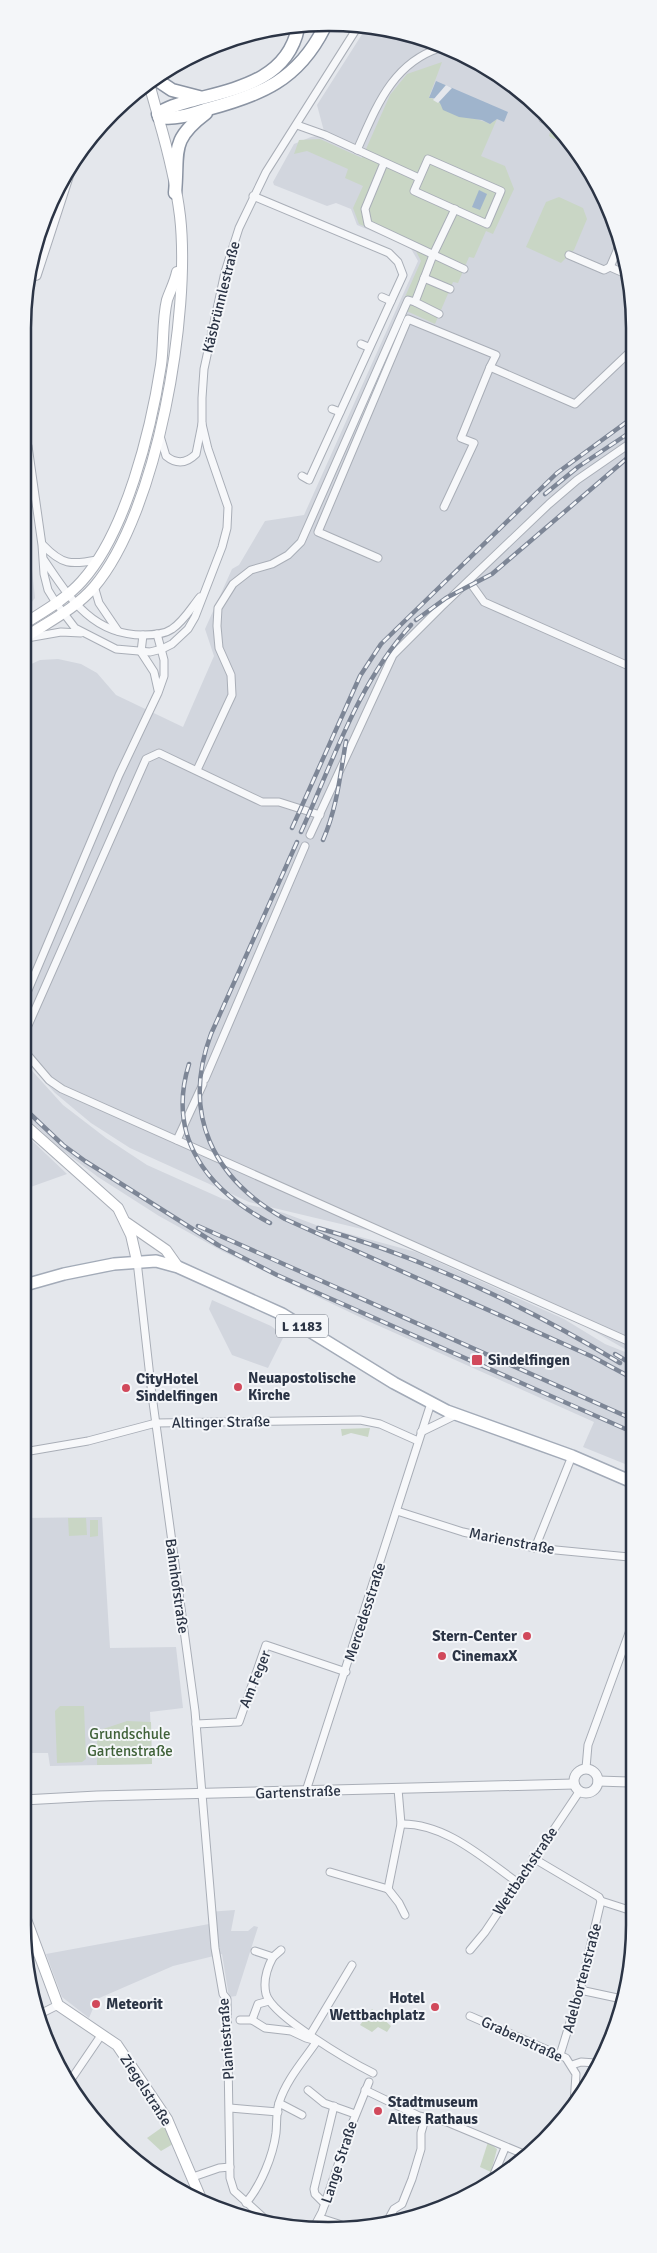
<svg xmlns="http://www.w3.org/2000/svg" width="657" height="2253" font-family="Signika,sans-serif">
	<rect width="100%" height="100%" fill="#e4e7ec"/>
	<g fill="#d2d6de">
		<polygon points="366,28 388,28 481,63 545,112 603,193 632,289 630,1352 559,1311 387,1235 249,1202 130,1148 91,1123 55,1093 26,1061 27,666 40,660 58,659 81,664 97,673 116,695 183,727 214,656 205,629 232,569 239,565 265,521 304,515 418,261 410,247 357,225 351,209 336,203 327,206 274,185 273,182 294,144 311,137 325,135 317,105"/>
		<polygon points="27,522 35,598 27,608"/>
		<polygon points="26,1064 63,1105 106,1138 147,1165 223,1199 284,1213 316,1225 416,1252 564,1319 605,1344 630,1354 630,1466 583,1447 594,1422 368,1321 222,1251 159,1216 98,1177 62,1150 25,1116"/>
		<polygon points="25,1134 67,1174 25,1189"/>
		<polygon points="212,1300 271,1326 284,1336 268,1368 232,1355 209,1309"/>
		<polygon points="102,1517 110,1648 176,1647 183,1708 150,1712 152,1764 50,1766 48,1753 23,1753 24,1518"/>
		<polygon points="235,1910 231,1931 248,1931 254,1926 258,1927 236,1996 229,1997 222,1954 173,1966 97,1999 89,2018 62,1997 46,1954 209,1924 208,1912"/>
	</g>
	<g fill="#c9d6c5">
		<polygon points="444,51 481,63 498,76 497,78 446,55"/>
		<path d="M 442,62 L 429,97 L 441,102 L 441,106 C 455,118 474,116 490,124 L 497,119 L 481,156 L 505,166 L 514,189 L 493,234 L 486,231 L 474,258 L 469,257 L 458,283 L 453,282 L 435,324 L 400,308 L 421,261 L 415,249 L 359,224 L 353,208 L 363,186 L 345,178 L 348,169 L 307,151 L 294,154 L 299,140 L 320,139 L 362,158 L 390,95 L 407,74 Z"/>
		<polygon points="548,117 561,134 559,138 554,139 549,136 551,129 545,126"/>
		<polygon points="559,197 583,208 587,219 574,250 561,263 526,247 546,202"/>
		<polygon points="370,1428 368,1437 351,1433 342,1436 341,1429"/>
		<polygon points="68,1518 86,1518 87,1535 69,1536"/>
		<polygon points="90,1520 98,1520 98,1536 90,1537"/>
		<polygon points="60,1706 84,1706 86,1759 82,1762 57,1763 55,1711"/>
		<polygon points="127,1721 151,1722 152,1764 97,1765 97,1731"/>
		<polygon points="372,2009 391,2026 387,2032 378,2027 372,2032 360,2025"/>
		<polygon points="164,2126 173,2144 161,2151 147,2138"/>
		<polygon points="488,2142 497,2149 491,2172 480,2167"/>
	</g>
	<g fill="#9fb4cc">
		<path d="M 436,81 L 508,112 L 504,122 L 497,119 L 490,124 L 482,120 L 459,117 L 443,110 C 440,103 439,97 429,98 Z"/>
		<polygon points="479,190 487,194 480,210 472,207"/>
	</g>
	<polygon fill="#e4e7ec" points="446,85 452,88 438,103 433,100"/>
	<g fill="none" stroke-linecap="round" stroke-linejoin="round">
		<g stroke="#a9aeb7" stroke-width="9">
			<g id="minor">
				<polyline points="543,119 546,114"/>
				<polyline points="297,125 325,135 419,178"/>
				<path d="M 357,150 C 376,108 392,63 440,48"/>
				<polygon points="428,159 501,191 487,224 414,191"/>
				<polyline points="384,163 365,209 368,224 464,269"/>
				<polyline points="253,196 389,253 398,262 403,275 309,480 302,476"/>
				<polyline points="569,255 604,270 610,267 628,275"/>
				<polyline points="610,267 619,246"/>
				<polyline points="28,278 37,276 76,156"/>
				<polyline points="424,278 450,289"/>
				<polyline points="382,297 391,301"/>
				<polyline points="439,314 415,302 433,255 455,209"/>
				<polyline points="361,344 368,347"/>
				<polyline points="332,409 340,412"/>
				<path d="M 160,436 L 166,456 C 177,465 187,463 196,454 L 202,424"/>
				<polyline points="28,446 42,545 44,574 48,590 56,603 75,628 116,649 150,652 162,649 172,644 188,629 195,617 222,547 227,528 228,507 208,449 202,424 202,398 204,369 225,272 239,228 266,172 357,28"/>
				<polyline points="444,507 474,443 461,438 490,367 575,404 632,350"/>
				<path d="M 43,545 C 62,565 71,565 97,560"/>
				<polyline points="378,558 318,532 408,319 496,355 490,367"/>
				<path d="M 44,560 C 69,597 92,635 143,635 C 152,635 165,634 172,629 C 184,621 191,608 200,597"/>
				<polyline points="469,581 484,602 631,667"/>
				<polyline points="94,586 99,603 118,631"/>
				<polyline points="143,635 141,652 154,672 158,690"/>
				<polyline points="27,638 61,632 81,633"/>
				<polyline points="197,770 232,695 231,675 219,648 217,626 218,608 233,584 251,570 272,564 288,555 301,542 408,300 415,302"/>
				<polyline points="310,835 393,655 441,607 549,504 577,480 632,442"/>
				<polyline points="26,995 119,775 158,693 164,676 164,660 157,634"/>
				<polyline points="26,1030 146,759 159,753 262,802 279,802 320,815"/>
				<polyline points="26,1053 49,1080 62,1089 630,1342"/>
				<polyline points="205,1079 305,846"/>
				<polyline points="177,1140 203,1084"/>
				<polyline points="137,1261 152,1395 195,1711 215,1948 223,1994 227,1999 230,2178 234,2191 264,2218"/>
				<polyline points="421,1432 456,1415"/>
				<polyline points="24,1452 88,1441 156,1423 360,1420 380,1424 418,1441"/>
				<polyline points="397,1511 463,1532 535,1548 629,1557"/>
				<polyline points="535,1548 572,1456"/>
				<polyline points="196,1724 239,1722 266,1645 346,1672"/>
				<polyline points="586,1768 588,1745 629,1633"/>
				<polyline points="306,1791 431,1403"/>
				<path d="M 401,1824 C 445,1823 483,1858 517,1882"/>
				<polyline points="533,1858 599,1897 601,1901 629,1910"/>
				<polyline points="330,1872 388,1889"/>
				<polyline points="388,1889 401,1824 398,1789"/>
				<polyline points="388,1889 399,1903 405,1915"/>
				<polyline points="470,1950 485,1932 579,1792"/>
				<path d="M 255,1951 L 273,1957 C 267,1968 263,1981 266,1994 C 272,2016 351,2062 373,2073"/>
				<polyline points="273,1957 281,1950"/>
				<polyline points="580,1990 622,1999"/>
				<polyline points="40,2014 58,2005"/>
				<polyline points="470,2016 566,2058 576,2074 574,2104"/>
				<path d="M 240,2020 L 252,2020 L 265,2028 L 291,2031 L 306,2038 L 317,2041 C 304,2060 286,2080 279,2103 C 276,2112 277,2123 276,2133 C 273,2156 261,2185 246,2203"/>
				<polyline points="252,2020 258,2004 269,2001"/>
				<polyline points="310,2035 352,1965"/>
				<polyline points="560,2055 580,1990 601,1901"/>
				<polyline points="572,2065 581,2062 596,2063"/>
				<polyline points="70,2081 102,2034"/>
				<polyline points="308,2090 324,2103 355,2114"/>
				<polyline points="365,2090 419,2116 447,2122 526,2155"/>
				<polyline points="279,2103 302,2115"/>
				<polyline points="230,2108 278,2112"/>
				<polyline points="193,2177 219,2168 230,2167"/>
				<polyline points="492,2179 505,2148"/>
				<polyline points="325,2204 315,2194 314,2189 334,2106"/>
				<polyline points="320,2218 345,2226"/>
				<polyline points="387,2222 394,2209 402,2204 412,2179 421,2149 421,2133 425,2119"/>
				<polyline points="313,2229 322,2212 352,2124 369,2082"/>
			</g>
		</g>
		<g stroke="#a9aeb7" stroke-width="11">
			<g id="tertiary">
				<circle cx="586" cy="1781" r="12"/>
				<polyline points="598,1781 629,1782"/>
				<polyline points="23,1800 97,1796 574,1784"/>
			</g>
		</g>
		<g stroke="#a9aeb7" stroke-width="12">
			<g id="secondary">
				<path d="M 27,622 C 46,610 67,598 82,581 C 126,532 151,430 161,365 C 164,344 162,321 167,300 C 170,291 175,282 177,272"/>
				<path d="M 27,636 C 50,621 76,608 94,587 C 158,512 191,312 180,216 C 176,184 168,151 159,120 C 156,108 152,95 149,83"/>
				<polyline points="25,1125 118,1208 131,1235 137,1261"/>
				<polyline points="127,1223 166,1250 178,1267"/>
				<polyline points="23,1911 58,2005 117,2045 167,2119 202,2201"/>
			</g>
		</g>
		<g stroke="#a3abb8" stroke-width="14">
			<polyline id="primary" points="25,1285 64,1274 114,1264 156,1261 178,1267 282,1314 394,1383 447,1411 572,1456 630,1481"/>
		</g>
		<g stroke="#8b94a3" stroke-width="15">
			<g id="motorway">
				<polyline points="154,78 172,90 199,97"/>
				<path d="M 158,114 C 167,107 179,104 190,101 C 234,89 287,81 298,28"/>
				<path d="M 159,117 C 176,120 192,114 208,109 C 261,95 298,80 324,28"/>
				<path d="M 175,193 C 179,151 169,141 206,113"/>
			</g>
		</g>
		<use href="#minor" stroke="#f7f8fa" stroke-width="7"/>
		<use href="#tertiary" stroke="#f7f8fa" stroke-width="9"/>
		<use href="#secondary" stroke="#fff" stroke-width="10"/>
		<use href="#primary" stroke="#fff" stroke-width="11"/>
		<use href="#motorway" stroke="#fff" stroke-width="12"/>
		<g stroke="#7d8696" stroke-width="4.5">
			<g id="rail">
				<polyline points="545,494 578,467 632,431"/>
				<polyline points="416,620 446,598 492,574 632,454"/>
				<polyline points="292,828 360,676 381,644 557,473 632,418"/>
				<path d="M 301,832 C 333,761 358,683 411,625"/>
				<path d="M 323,840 C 337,808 340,776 346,741"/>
				<path d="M 297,842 L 211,1034 C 181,1114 213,1179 285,1219 L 593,1357 L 630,1377"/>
				<path d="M 189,1064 C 166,1138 208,1190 270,1223"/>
				<polyline points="25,1109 63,1145 85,1161 218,1245 277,1275 630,1431"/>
				<polyline points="198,1226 630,1418"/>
				<path d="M 318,1228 C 422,1257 528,1307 620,1363"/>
				<polyline points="615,1354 630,1363"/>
			</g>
		</g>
		<use href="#rail" stroke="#f4f6f9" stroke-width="2.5" stroke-dasharray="8" stroke-linecap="butt"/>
	</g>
	<g fill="#d1495b" stroke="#f4f6f9" stroke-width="2">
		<rect x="471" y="1354" width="12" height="12" rx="2.5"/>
		<circle cx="238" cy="1387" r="5"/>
		<circle cx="126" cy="1388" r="5"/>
		<circle cx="527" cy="1636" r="5"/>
		<circle cx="442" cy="1656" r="5"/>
		<circle cx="96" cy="2004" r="5"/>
		<circle cx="435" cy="2007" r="5"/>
		<circle cx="378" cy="2111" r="5"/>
	</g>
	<g text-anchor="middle" stroke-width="4" stroke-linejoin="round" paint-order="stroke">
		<rect fill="#f4f6f9" stroke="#676e7b" stroke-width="1" x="276" y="1314.5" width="52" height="23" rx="4"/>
		<g font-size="14" font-weight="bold" fill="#2b3445">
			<text x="302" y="1331">L 1183</text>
		</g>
		<g font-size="15" fill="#2b3445" stroke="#f4f6f9">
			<text transform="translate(221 297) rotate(-76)" y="5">Käsbrünnlestraße</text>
			<text transform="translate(221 1422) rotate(-1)" y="5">Altinger Straße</text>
			<text transform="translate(512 1541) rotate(11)" y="5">Marienstraße</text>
			<text transform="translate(177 1586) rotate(82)" y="5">Bahnhofstraße</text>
			<text transform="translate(365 1612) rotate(-72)" y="5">Mercedesstraße</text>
			<text transform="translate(255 1679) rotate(-68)" y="5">Am Feger</text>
			<text transform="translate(298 1792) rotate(-2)" y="5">Gartenstraße</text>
			<text transform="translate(525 1871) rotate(-56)" y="5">Wettbachstraße</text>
			<text transform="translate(582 1978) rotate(-75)" y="5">Adelbortenstraße</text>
			<text transform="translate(226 2039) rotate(-94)" y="5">Planiestraße</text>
			<text transform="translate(522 2039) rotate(25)" y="5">Grabenstraße</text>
			<text transform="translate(146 2090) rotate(57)" y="5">Ziegelstraße</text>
			<text transform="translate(339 2162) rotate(-72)" y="5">Lange Straße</text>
		</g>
		<g font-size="15" font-weight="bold" fill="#2b3445" stroke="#f4f6f9" text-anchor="start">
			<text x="488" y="1365">Sindelfingen</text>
			<text x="248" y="1383">Neuapostolische<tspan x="248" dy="17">Kirche</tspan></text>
			<text x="136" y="1384">CityHotel<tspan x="136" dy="17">Sindelfingen</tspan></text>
			<text x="517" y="1641" text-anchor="end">Stern-Center</text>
			<text x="452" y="1661">CinemaxX</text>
			<text x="425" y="2003" text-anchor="end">Hotel<tspan x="425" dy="17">Wettbachplatz</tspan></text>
			<text x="106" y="2009">Meteorit</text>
			<text x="388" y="2107">Stadtmuseum<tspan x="388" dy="17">Altes Rathaus</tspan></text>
		</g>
		<g font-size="15" fill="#3f6138" stroke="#f4f6f9">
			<text x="130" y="1739">Grundschule<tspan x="130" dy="17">Gartenstraße</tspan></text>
		</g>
	</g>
	<path d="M0 0H657V2253H0ZM328 31H329A297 297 0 0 1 626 328V1925A297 297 0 0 1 329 2222H328A297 297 0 0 1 31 1925V328A297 297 0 0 1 328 31Z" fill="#f4f6f9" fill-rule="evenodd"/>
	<path fill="none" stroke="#2b3445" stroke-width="2.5" d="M328 31H329A297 297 0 0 1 626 328V1925A297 297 0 0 1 329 2222H328A297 297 0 0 1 31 1925V328A297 297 0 0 1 328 31Z"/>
</svg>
